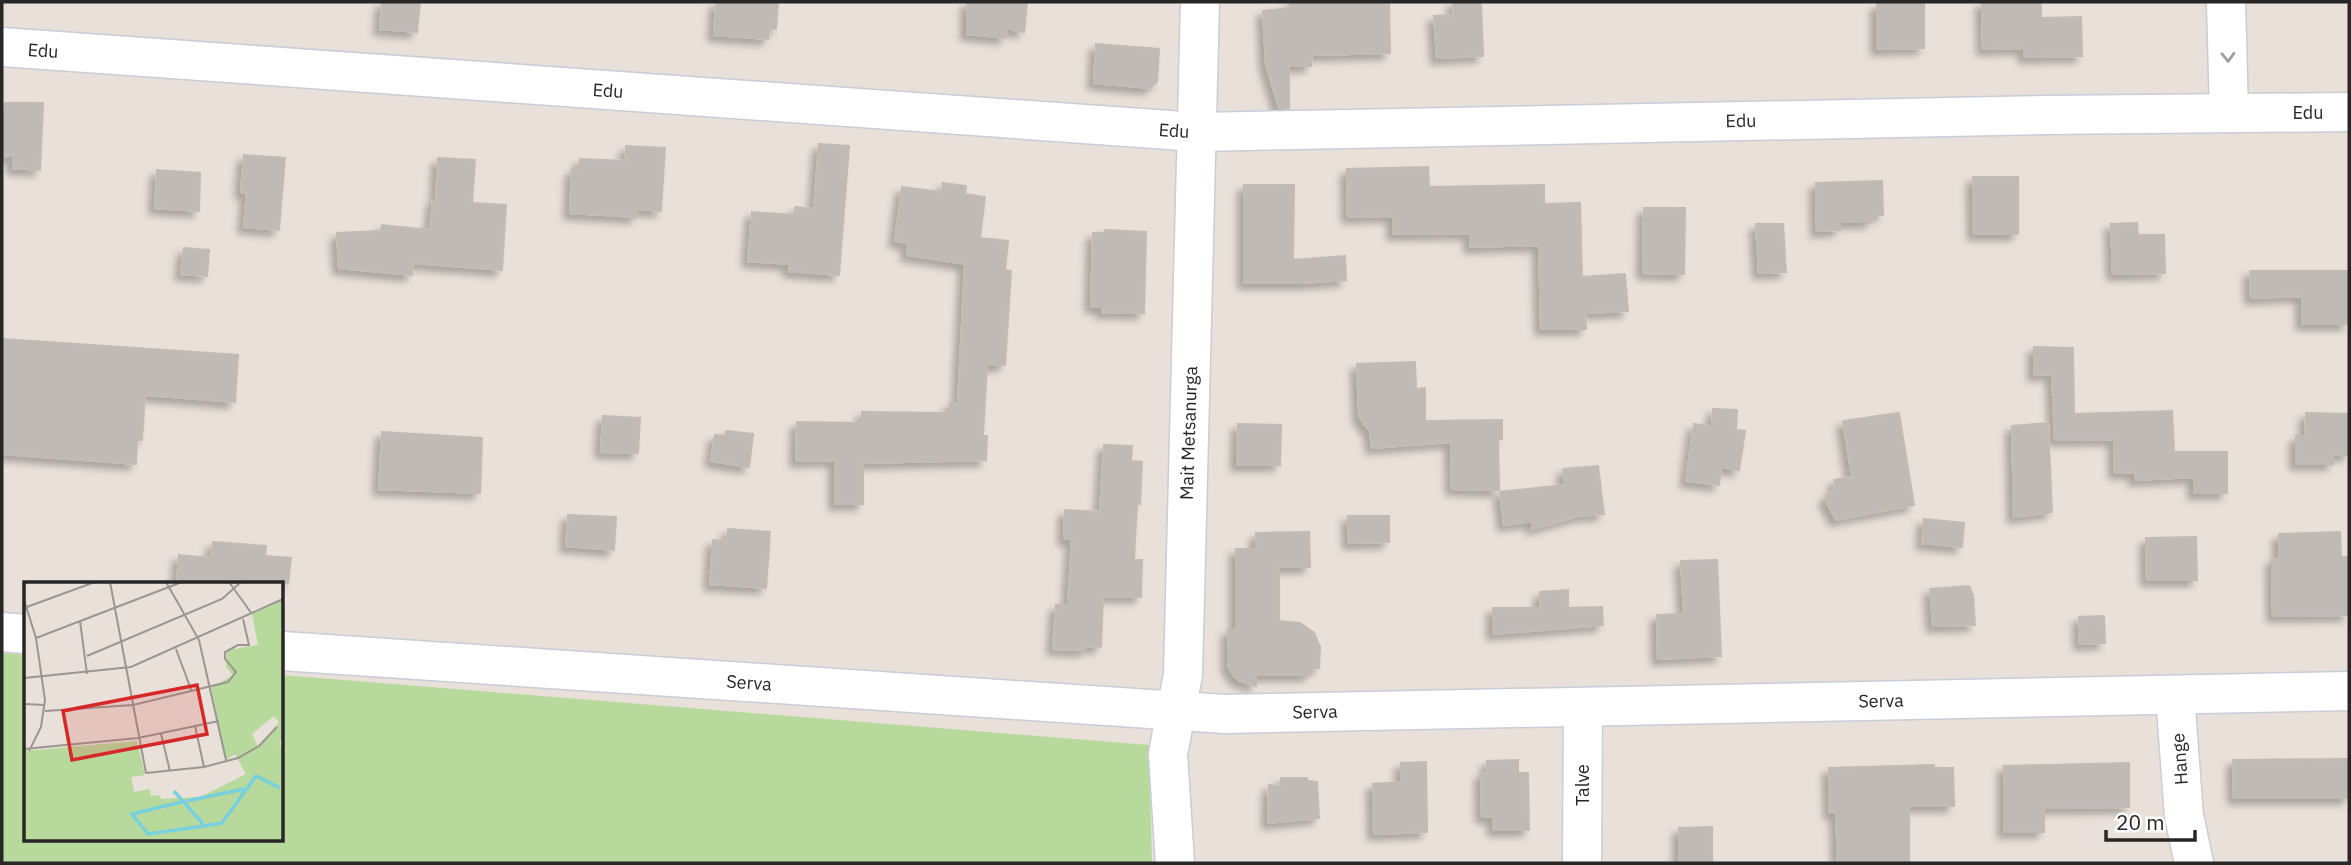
<svg xmlns="http://www.w3.org/2000/svg" width="2351" height="865" font-family="'IBM Plex Sans',sans-serif">
	<defs>
		<filter id="shadow"><feDropShadow dx="-6" dy="6" stdDeviation="3.5" flood-color="#0004"/></filter>
	</defs>
	<rect width="100%" height="100%" fill="#e8e0d9"/>
	<polygon fill="#b8d99c" points="2,653 26,655 26,839 282,839 282,675 1149,745 1152,863 2,863"/>
	<g fill="#c0bab6" stroke="#c2bbb4" stroke-width="2" filter="url(#shadow)">
		<polygon points="382,2 420,2 417,32 380,29"/>
		<polygon points="716,2 778,2 776,29 769,28 768,39 714,35"/>
		<polygon points="967,2 1027,2 1024,32 1005,28 1006,38 967,34"/>
		<polygon points="1289,2 1389,2 1390,53 1312,55 1311,66 1289,66 1289,108 1279,108 1266,64 1263,11 1290,8"/>
		<polygon points="1453,2 1481,2 1483,56 1437,58 1434,16 1454,15"/>
		<polygon points="1982,2 2041,2 2041,18 2081,17 2082,56 2025,57 2024,48 1983,49"/>
		<polygon points="1877,4 1924,4 1924,48 1877,49"/>
		<polygon points="1096,44 1159,49 1157,82 1149,88 1094,83"/>
		<polygon points="5,103 43,103 40,170 13,168 13,154 5,157"/>
		<polygon points="819,144 849,146 839,275 789,271 790,264 748,261 752,212 794,215 795,207 814,209"/>
		<polygon points="626,146 665,148 661,211 637,209 637,217 570,213 572,169 579,169 580,159 625,161"/>
		<polygon points="244,155 285,158 279,230 244,227 247,193 241,192"/>
		<polygon points="438,158 475,160 472,203 506,205 502,270 413,263 412,275 339,268 337,233 381,231 382,225 430,230 433,200 436,200"/>
		<polygon points="1428,167 1429,187 1544,185 1544,204 1580,203 1582,277 1625,274 1628,311 1585,313 1586,329 1541,329 1539,245 1470,247 1470,233 1393,234 1393,216 1348,217 1347,169"/>
		<polygon points="157,170 200,173 199,211 155,208"/>
		<polygon points="1973,177 2018,177 2018,234 1974,234"/>
		<polygon points="1882,181 1883,215 1871,215 1872,222 1840,222 1840,230 1817,231 1816,183"/>
		<polygon points="943,183 966,186 965,194 985,197 980,238 1008,241 1005,270 1011,271 1005,365 987,365 983,436 987,436 986,460 863,463 863,504 835,504 835,460 796,461 797,422 862,423 862,412 950,413 950,403 958,403 965,264 907,255 908,243 895,241 902,187 942,192"/>
		<polygon points="1244,185 1294,185 1293,260 1345,256 1346,280 1300,283 1244,283"/>
		<polygon points="1644,208 1685,208 1684,274 1643,273"/>
		<polygon points="2137,223 2138,235 2164,235 2165,273 2113,274 2111,224"/>
		<polygon points="1756,224 1783,224 1786,272 1759,273"/>
		<polygon points="1105,230 1146,232 1144,313 1102,312 1102,307 1091,307 1093,233 1104,233"/>
		<polygon points="184,248 209,250 207,276 181,274"/>
		<polygon points="2250,271 2349,271 2348,324 2302,324 2302,296 2251,298"/>
		<polygon points="2,339 238,355 235,402 145,395 142,440 137,440 136,464 2,454"/>
		<polygon points="2034,347 2073,348 2074,414 2172,411 2174,452 2227,452 2227,493 2194,493 2194,477 2135,480 2135,472 2115,473 2114,439 2055,440 2052,374 2034,375"/>
		<polygon points="1415,362 1416,389 1425,388 1425,421 1502,420 1502,439 1498,439 1499,490 1452,489 1451,442 1372,448 1370,430 1363,423 1359,415 1357,364"/>
		<polygon points="1713,409 1737,410 1736,430 1745,431 1739,470 1721,467 1719,485 1686,481 1694,424 1712,427"/>
		<polygon points="1899,413 1914,505 1836,520 1825,499 1836,487 1834,480 1852,477 1843,421"/>
		<polygon points="2306,413 2349,414 2349,455 2333,455 2333,464 2296,464 2296,436 2305,436"/>
		<polygon points="603,416 640,418 638,453 601,452"/>
		<polygon points="2048,423 2052,512 2014,517 2012,426"/>
		<polygon points="1238,424 1281,425 1280,465 1237,465"/>
		<polygon points="726,431 753,434 749,467 711,461 715,435 725,436"/>
		<polygon points="382,432 482,438 480,493 379,489"/>
		<polygon points="1104,445 1132,446 1131,461 1142,462 1140,504 1137,503 1134,560 1142,560 1141,597 1103,596 1101,647 1086,646 1086,650 1053,649 1056,605 1068,605 1072,539 1064,539 1065,510 1100,512"/>
		<polygon points="1598,466 1604,514 1578,516 1532,529 1533,521 1504,525 1500,492 1565,485 1563,469"/>
		<polygon points="568,515 616,517 614,550 566,546"/>
		<polygon points="1348,516 1389,516 1389,542 1349,543"/>
		<polygon points="1924,519 1964,523 1962,547 1922,543"/>
		<polygon points="728,529 770,532 766,588 710,584 713,540 727,541"/>
		<polygon points="1309,532 1310,567 1279,567 1279,621 1300,623 1314,633 1320,647 1319,668 1310,668 1310,675 1256,675 1256,686 1239,680 1235,677 1228,666 1228,630 1236,630 1236,549 1256,549 1256,533"/>
		<polygon points="2340,532 2341,557 2348,557 2348,615 2273,616 2272,559 2279,559 2279,534"/>
		<polygon points="2196,537 2197,580 2147,580 2146,538"/>
		<polygon points="213,542 266,546 265,556 291,558 288,583 177,583 179,555 211,558"/>
		<polygon points="1717,560 1721,656 1658,659 1657,615 1684,614 1681,561"/>
		<polygon points="1969,586 1973,595 1975,625 1933,626 1930,589"/>
		<polygon points="1568,590 1568,608 1602,607 1603,625 1493,634 1493,608 1541,608 1540,592"/>
		<polygon points="2104,616 2105,643 2080,644 2079,617"/>
		<polygon points="2349,759 2349,798 2234,798 2233,760"/>
		<polygon points="1518,760 1518,773 1528,773 1529,830 1494,830 1493,817 1482,817 1481,774 1487,773 1487,761"/>
		<polygon points="1426,762 1427,832 1374,834 1373,784 1401,782 1401,763"/>
		<polygon points="2129,763 2129,807 2044,808 2044,832 2004,832 2004,766"/>
		<polygon points="1934,765 1934,768 1953,768 1954,806 1909,806 1909,863 1838,863 1836,813 1830,813 1829,768"/>
		<polygon points="1281,778 1307,778 1308,781 1317,782 1319,818 1268,823 1269,785 1281,786"/>
		<polygon points="1712,827 1712,863 1679,863 1679,828"/>
	</g>
	<g fill="none" stroke-linecap="round" stroke-linejoin="round">
		<g stroke="#c8cdd7" stroke-width="41">
			<g id="minor">
				<polyline points="2226,2 2229,113"/>
				<polyline points="2,47 1197,132 2048,115 2349,112"/>
				<polyline points="2,632 26,634"/>
				<polyline points="282,651 1225,714 2349,691"/>
				<polyline points="2175,695 2184,816 2194,863"/>
				<polyline points="1175,863 1168,754 1183,674 1200,2"/>
				<polyline points="1582,863 1583,707"/>
			</g>
		</g>
		<use href="#minor" stroke="#fff" stroke-width="38"/>
	</g>
	<defs><path id="oneway-chevron" d="M-2-3.5L2.5 0L-2 3.5" fill="none" stroke-width="1.6" stroke-linecap="round" stroke-linejoin="round" transform="scale(1.75)"/></defs>
	<use stroke="#9e9e9e" href="#oneway-chevron" transform="translate(2228 57) rotate(88)"/>
	<g text-anchor="middle" stroke-width="5" stroke-linejoin="round" paint-order="stroke">
		<g font-size="18" fill="#272727" stroke="#fff">
			<text transform="translate(43 51) rotate(4)" y="6">Edu</text>
			<text transform="translate(608 91) rotate(4)" y="6">Edu</text>
			<text x="2308" y="119">Edu</text>
			<text transform="translate(1741 121) rotate(-1)" y="6">Edu</text>
			<text transform="translate(1174 131) rotate(4)" y="6">Edu</text>
			<text transform="translate(1189 433) rotate(-88)" y="6">Mait Metsanurga</text>
			<text transform="translate(749 683) rotate(4)" y="6">Serva</text>
			<text transform="translate(1881 701) rotate(-1)" y="6">Serva</text>
			<text transform="translate(1315 712) rotate(-1)" y="6">Serva</text>
			<text transform="translate(2180 759) rotate(-94)" y="6">Hange</text>
			<text transform="translate(1583 785) rotate(-90)" y="6">Talve</text>
		</g>
	</g>
	<g transform="translate(24 582)">
		<rect width="259" height="259" fill="#e8e0d9"/>
		<path d="M 259,18 L 259,155 L 255,162 L 259,166 L 259,259 L 0,259 L 0,169 L 113,159 L 121,193 L 107,195 L 110,210 L 126,207 L 127,214 L 136,213 L 137,217 L 176,215 L 222,192 L 211,172 L 202,178 L 187,106 L 209,93 L 202,85 L 203,68 L 234,63 L 228,32 ZM 250,134 L 255,140 L 234,165 L 228,152 Z" fill="#b8d99c" fill-rule="evenodd"/>
		<path fill="none" stroke="#77d0df" stroke-width="3.5" d="M 150,209 L 179,242M 162,219 L 108,232 L 124,252 L 180,244 L 198,241 L 232,194 L 256,206M 163,219 L 220,207"/>
		<path fill="none" stroke="#9b9692" stroke-width="2" d="M 86,0 L 122,191M 142,0 L 175,58 L 202,178M 205,0 L 228,32M 0,18 L 12,56 L 21,118 L 17,145 L 5,169M 0,26 L 71,0M 56,39 L 63,92M 12,56 L 158,0M 152,67 L 168,110M 63,74 L 198,17 L 217,0M 0,96 L 107,85 L 259,17M 0,122 L 21,123M 21,129 L 109,123 L 204,100 L 212,90 L 201,77 L 201,70 L 214,63 L 225,63 L 219,37M 171,144 L 180,185M 137,152 L 146,189M 0,167 L 114,156 L 195,139M 122,191 L 180,185 L 214,176 L 235,164 L 253,145"/>
		<path fill="#d62828" fill-opacity="0.15" stroke="#d62828" stroke-width="3.5" d="M 173,103 L 183,152 L 48,178 L 39,129 Z"/>
		<rect width="259" height="259" fill="none" stroke="#272727" stroke-width="3.5"/>
	</g>
	<rect width="2351" height="865" fill="none" stroke="#272727" stroke-width="7"/>
	<path d="M2106 830v10h89v-10" fill="none" stroke="#272727" stroke-width="3.5"/>
	<text x="2116" y="830" font-size="21" fill="#272727" stroke="#ffffff" stroke-width="5" paint-order="stroke">20 m</text>
</svg>
